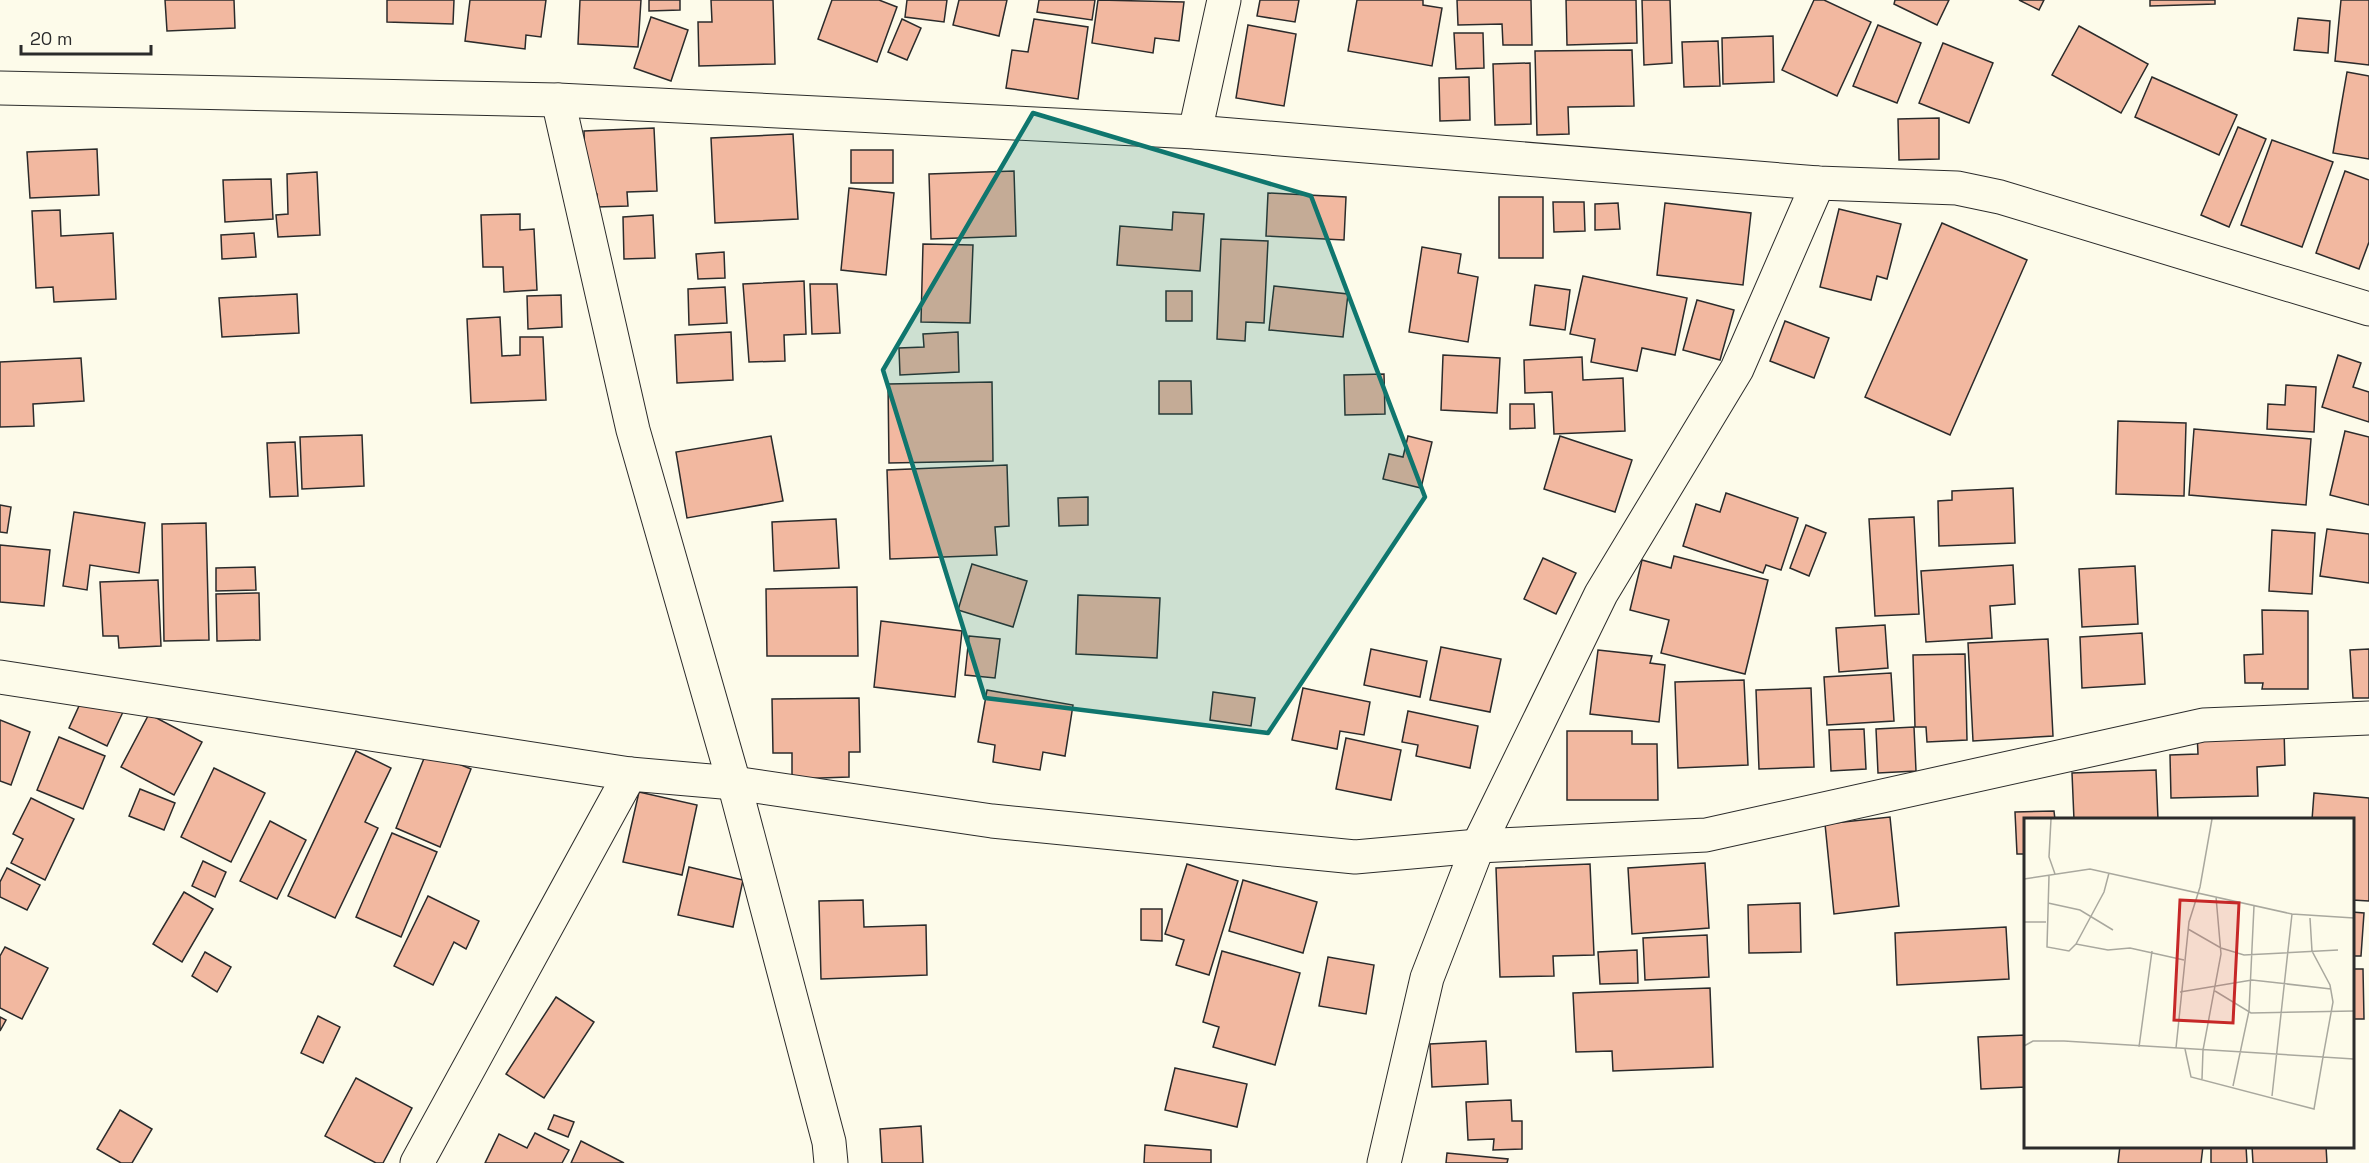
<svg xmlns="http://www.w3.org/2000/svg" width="2369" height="1163" font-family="'Space Grotesk',sans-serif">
	<rect width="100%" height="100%" fill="#fdfbea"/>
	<g fill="#f2b8a0" stroke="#2b2b2b" stroke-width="1.5">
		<polygon points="165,0 234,0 235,28 167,31"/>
		<polygon points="387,0 454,0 453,24 387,22"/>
		<polygon points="470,0 546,0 541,37 526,35 525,49 465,41"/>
		<polygon points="580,0 641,0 638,47 578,44"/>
		<polygon points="649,0 680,0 680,10 649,11"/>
		<polygon points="711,0 773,0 775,64 699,66 698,22 712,22"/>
		<polygon points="832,0 879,0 897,7 877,62 818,39"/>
		<polygon points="907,0 947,0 944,22 905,17"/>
		<polygon points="959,0 1007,0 999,36 953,25"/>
		<polygon points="1039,0 1095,0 1092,20 1037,12"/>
		<polygon points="1098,0 1184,2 1179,41 1155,38 1153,53 1092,43"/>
		<polygon points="1260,0 1299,0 1295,22 1257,16"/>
		<polygon points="1357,0 1423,0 1423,5 1442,8 1432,66 1348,51"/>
		<polygon points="1457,0 1531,0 1532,45 1503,45 1502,24 1458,25"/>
		<polygon points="1566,0 1636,0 1637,43 1567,45"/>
		<polygon points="1642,0 1670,0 1672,63 1644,65"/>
		<polygon points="1814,0 1824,0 1871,22 1837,96 1782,70"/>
		<polygon points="1895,0 1949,0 1937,25 1894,4"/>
		<polygon points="2019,0 2044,0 2039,10"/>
		<polygon points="2150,0 2215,0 2215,4 2150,6"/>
		<polygon points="2341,0 2369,0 2369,65 2335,61"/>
		<polygon points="651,17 688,30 671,81 634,68"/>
		<polygon points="2298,18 2330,21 2328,53 2294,50"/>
		<polygon points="902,19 921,28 907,60 888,52"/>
		<polygon points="1034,19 1088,27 1078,99 1006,88 1012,50 1028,52"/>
		<polygon points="1248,25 1296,34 1284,106 1236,98"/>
		<polygon points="1878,25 1921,43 1897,103 1853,86"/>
		<polygon points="2079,26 2148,64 2121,113 2052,75"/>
		<polygon points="1454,33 1483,33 1484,68 1456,69"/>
		<polygon points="1773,36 1774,82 1723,84 1722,38"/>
		<polygon points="1718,41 1720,86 1684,87 1682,42"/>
		<polygon points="1943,43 1993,63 1969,123 1919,103"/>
		<polygon points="1632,50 1634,106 1568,107 1569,134 1537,135 1535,51"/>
		<polygon points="1530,63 1531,124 1495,125 1493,64"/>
		<polygon points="2347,72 2369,76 2369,159 2333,153"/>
		<polygon points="1469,77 1470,120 1440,121 1439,78"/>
		<polygon points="2152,77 2237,115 2219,155 2135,117"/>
		<polygon points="1939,118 1939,159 1899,160 1898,119"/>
		<polygon points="2238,127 2266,139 2229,227 2201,215"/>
		<polygon points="654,128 657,191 627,192 628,206 597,207 597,194 586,195 584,131"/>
		<polygon points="793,134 798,219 715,223 711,138"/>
		<polygon points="2272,140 2333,162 2302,247 2241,225"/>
		<polygon points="97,149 99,195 30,198 27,152"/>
		<rect x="851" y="150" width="42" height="33"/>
		<polygon points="1014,171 1016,236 931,239 929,174"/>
		<polygon points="2345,171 2369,180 2369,242 2359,269 2316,253"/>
		<polygon points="317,172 320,235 278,237 276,215 288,214 287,174"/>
		<polygon points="271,179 273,219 225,222 223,180"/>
		<polygon points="849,188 894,193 886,275 841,270"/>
		<polygon points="1268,193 1346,197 1344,240 1266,236"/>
		<rect x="1499" y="197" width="44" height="61"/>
		<polygon points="1553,202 1584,202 1585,231 1554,232"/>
		<polygon points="1618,203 1620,229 1595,230 1595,204"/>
		<polygon points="1665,203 1751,213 1743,285 1657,275"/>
		<polygon points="1839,209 1901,224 1887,279 1877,276 1871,300 1820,287"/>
		<polygon points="60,210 61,236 113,233 116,299 54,302 53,287 36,288 32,211"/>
		<polygon points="1173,212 1204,214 1200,271 1117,265 1120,226 1172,230"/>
		<polygon points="520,214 520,230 534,229 537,290 504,292 503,267 483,267 481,215"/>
		<polygon points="653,215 655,258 624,259 623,217"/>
		<polygon points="1942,223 2027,260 1950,435 1865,397"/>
		<polygon points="254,233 256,257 222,259 221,235"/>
		<polygon points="1221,239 1268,241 1264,323 1246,322 1245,341 1217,339"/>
		<polygon points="923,244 973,245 970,323 921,322"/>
		<polygon points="1422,247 1461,254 1458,273 1478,277 1468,342 1409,332"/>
		<polygon points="724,252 725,278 698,279 696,254"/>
		<polygon points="1583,276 1687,298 1675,355 1642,348 1637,371 1591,362 1595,339 1570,334"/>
		<polygon points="804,281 806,334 784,335 785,361 749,362 743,284"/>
		<polygon points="810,284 837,284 840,333 812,334"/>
		<polygon points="1535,285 1570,290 1565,330 1530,325"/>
		<polygon points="1274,286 1348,294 1343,337 1269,330"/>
		<polygon points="725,287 727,323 689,325 688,289"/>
		<rect x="1166" y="291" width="26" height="30"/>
		<polygon points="297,294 299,333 222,337 219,298"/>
		<polygon points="561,295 562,327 528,329 527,296"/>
		<polygon points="1697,300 1734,310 1720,360 1683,350"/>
		<polygon points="500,317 502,356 520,355 520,337 543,337 546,400 471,403 467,319"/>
		<polygon points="1785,321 1829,338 1814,378 1770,361"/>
		<polygon points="731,332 733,380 677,383 675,335"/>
		<polygon points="958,332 959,372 900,375 899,348 924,347 923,334"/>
		<polygon points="1443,355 1500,358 1497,413 1441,410"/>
		<polygon points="2338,355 2361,363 2353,387 2369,392 2369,422 2322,407"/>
		<polygon points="1582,357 1583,380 1623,378 1625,431 1554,434 1552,392 1525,393 1524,360"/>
		<polygon points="81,358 84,401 33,404 34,426 0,427 0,362"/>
		<polygon points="1384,374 1385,414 1345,415 1344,375"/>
		<polygon points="1159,381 1191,381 1192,414 1159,414"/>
		<polygon points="992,382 993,461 889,463 888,384"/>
		<polygon points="2286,385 2316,387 2314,432 2267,429 2268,404 2285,405"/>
		<polygon points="1510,404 1534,404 1535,428 1510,429"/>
		<polygon points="2118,421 2186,423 2184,496 2116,494"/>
		<polygon points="2194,429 2311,439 2306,505 2189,495"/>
		<polygon points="2345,431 2369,437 2369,505 2330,495"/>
		<polygon points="362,435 364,486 302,489 300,437"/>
		<polygon points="771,436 783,501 687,518 676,452"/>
		<polygon points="1408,436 1432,442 1421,488 1383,479 1389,454 1403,457"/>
		<polygon points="1560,436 1632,460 1615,512 1544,489"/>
		<polygon points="295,442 298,496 270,497 267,443"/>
		<polygon points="1007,465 1009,526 995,527 997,555 890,559 887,470"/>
		<polygon points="2013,488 2015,543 1939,546 1938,501 1952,500 1952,491"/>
		<polygon points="1726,493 1798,518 1781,570 1766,565 1763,573 1683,546 1696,504 1720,512"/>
		<polygon points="1088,497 1088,525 1059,526 1058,498"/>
		<polygon points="0,505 11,507 7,533 0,532"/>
		<polygon points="74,512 145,523 139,573 90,565 87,590 63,586"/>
		<polygon points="1914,517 1919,614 1875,616 1869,519"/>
		<polygon points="836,519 839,568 774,571 772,522"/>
		<polygon points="206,523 209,640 164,641 162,524"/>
		<polygon points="1806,525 1826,533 1809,576 1790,568"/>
		<polygon points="2327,529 2369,534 2369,583 2320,576"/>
		<polygon points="2272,530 2315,533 2312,594 2269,591"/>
		<polygon points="0,545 50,550 44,606 0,602"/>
		<polygon points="1674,556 1768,580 1745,674 1661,653 1669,620 1630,610 1642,560 1671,568"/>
		<polygon points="1543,558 1576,573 1556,614 1524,599"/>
		<polygon points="972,564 1027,581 1013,627 958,610"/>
		<polygon points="2013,565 2015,604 1990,606 1992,638 1926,642 1921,571"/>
		<polygon points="2135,566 2138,624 2082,627 2079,569"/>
		<polygon points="255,567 256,590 216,591 216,568"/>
		<polygon points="158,580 161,646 119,648 118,636 103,636 100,582"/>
		<polygon points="857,587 858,656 767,656 766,589"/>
		<polygon points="259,593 260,640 217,641 216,594"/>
		<polygon points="1078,595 1160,598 1157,658 1076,654"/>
		<polygon points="2262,610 2308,611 2308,689 2262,689 2263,683 2245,683 2244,655 2263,654"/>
		<polygon points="881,621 962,631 955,697 874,687"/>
		<polygon points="1885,625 1888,668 1839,672 1836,628"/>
		<polygon points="2142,633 2145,684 2082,688 2080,637"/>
		<polygon points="969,636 1000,639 995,678 965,675"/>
		<polygon points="2048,639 2053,736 1973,741 1968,643"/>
		<polygon points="1441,647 1501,659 1490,712 1430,700"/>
		<polygon points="1371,649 1427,661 1420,697 1364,685"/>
		<polygon points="2369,649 2369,698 2353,698 2350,650"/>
		<polygon points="1598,650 1652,656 1650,663 1665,665 1659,722 1590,714"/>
		<polygon points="1965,654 1967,740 1927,742 1926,727 1915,727 1913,655"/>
		<polygon points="1891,673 1894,721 1827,725 1824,677"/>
		<polygon points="1744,680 1748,765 1678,768 1675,682"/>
		<polygon points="1303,688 1370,702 1364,735 1340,731 1337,749 1292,740"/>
		<polygon points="1811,688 1814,767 1759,769 1756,690"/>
		<polygon points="987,690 1073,705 1065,756 1043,752 1040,770 993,762 995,745 978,742"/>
		<polygon points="1213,692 1255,698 1251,726 1210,720"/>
		<polygon points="84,695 123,712 107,746 69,728"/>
		<polygon points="859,698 860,752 849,752 849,777 792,779 792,753 773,753 772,699"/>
		<polygon points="1408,711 1478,726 1470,768 1416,756 1418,745 1402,742"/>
		<polygon points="149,714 202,742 174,795 121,767"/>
		<polygon points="0,720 30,732 11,785 0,781"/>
		<polygon points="1914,727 1916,771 1878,773 1876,729"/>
		<polygon points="1864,729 1866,769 1831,771 1829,730"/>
		<polygon points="2284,730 2285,765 2257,767 2258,796 2171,798 2170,755 2198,754 2197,733"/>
		<polygon points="1567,731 1632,731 1632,744 1657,744 1658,800 1567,800"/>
		<polygon points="59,737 105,756 83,809 37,790"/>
		<polygon points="1346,738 1401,750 1391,800 1336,789"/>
		<polygon points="356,751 391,768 365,822 378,828 335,918 288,896"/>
		<polygon points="427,751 471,769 440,847 396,828"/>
		<polygon points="214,768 265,793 231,862 181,837"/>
		<polygon points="2156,770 2158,820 2074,820 2072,773"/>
		<polygon points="140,789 175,803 164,830 129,816"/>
		<polygon points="639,792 697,805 682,875 623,862"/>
		<polygon points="2314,793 2369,798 2369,901 2352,900 2352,820 2312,820"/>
		<polygon points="31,798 74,819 45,880 11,863 23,839 13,834"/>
		<polygon points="2054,811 2055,820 2026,820 2026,854 2017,854 2015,812"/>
		<polygon points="1890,817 1899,906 1834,914 1825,824"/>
		<polygon points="270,821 306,840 277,899 240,881"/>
		<polygon points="392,833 437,852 401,937 356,917"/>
		<polygon points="203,861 226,872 215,897 192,886"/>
		<polygon points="1705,863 1709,928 1632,934 1628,868"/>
		<polygon points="1187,864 1238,881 1209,975 1176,965 1184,940 1165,934"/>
		<polygon points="1590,864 1594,955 1553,956 1554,976 1500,977 1496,868"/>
		<polygon points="689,867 743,880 733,927 678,915"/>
		<polygon points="7,868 40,885 27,910 0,897 0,882"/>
		<polygon points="1243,880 1317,902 1303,953 1229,931"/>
		<polygon points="184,892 213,909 182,962 153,944"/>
		<polygon points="428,896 479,921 466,949 454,942 433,985 394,966"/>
		<polygon points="863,900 864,927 926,925 927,975 821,979 819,901"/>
		<polygon points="1800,903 1801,952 1749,953 1748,905"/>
		<polygon points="1141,909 1162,909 1162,941 1141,940"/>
		<polygon points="2352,912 2364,913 2361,956 2352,956"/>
		<polygon points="2006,927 2009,979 1897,985 1895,933"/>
		<polygon points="1707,935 1709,977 1645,980 1643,938"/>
		<polygon points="5,947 48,968 22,1019 0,1008 0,956"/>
		<polygon points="1637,950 1638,983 1600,984 1598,952"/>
		<polygon points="1222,951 1300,973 1275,1065 1213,1047 1219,1027 1203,1022"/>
		<polygon points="205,952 231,967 217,992 192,976"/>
		<polygon points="1328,957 1374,965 1366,1014 1319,1006"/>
		<polygon points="2352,969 2363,969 2364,1019 2352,1019"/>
		<polygon points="1710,988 1713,1067 1613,1071 1612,1051 1576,1052 1573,993"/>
		<polygon points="556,997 594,1022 544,1098 506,1074"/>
		<polygon points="318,1016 340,1027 323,1063 301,1053"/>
		<polygon points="0,1017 6,1020 0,1031"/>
		<polygon points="2026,1035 2026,1087 1981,1089 1978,1037"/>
		<polygon points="1486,1041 1488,1084 1432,1087 1430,1044"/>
		<polygon points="1175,1068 1247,1084 1237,1127 1165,1110"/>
		<polygon points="356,1078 412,1108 383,1163 376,1163 325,1136"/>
		<polygon points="1511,1100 1512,1121 1522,1121 1522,1149 1493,1150 1494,1139 1468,1140 1466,1102"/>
		<polygon points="120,1110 152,1129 132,1163 121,1163 97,1149"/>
		<polygon points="554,1115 574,1122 568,1137 548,1129"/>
		<polygon points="921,1126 923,1163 882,1163 880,1129"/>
		<polygon points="535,1133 569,1150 562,1163 485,1163 499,1134 527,1148"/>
		<polygon points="581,1141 624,1163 571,1163"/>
		<polygon points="1145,1145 1211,1150 1211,1163 1144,1163"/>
		<polygon points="2120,1146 2203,1146 2201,1163 2118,1163"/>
		<polygon points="2211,1146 2246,1146 2247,1163 2211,1163"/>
		<polygon points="2252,1146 2326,1146 2327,1163 2253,1163"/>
		<polygon points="1447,1153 1508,1159 1507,1163 1446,1163"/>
	</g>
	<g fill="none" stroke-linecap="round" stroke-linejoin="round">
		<g stroke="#2b2b2b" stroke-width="35">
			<g id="street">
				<polyline points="0,88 558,100 1195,132 1818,183 1957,188 2000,197 2369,309"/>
				<polyline points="558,100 633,430 734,783 829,1142 831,1163"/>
				<polyline points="1195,132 1224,0"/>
				<polyline points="0,677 630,774 734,783 992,821 1355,857 1478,846 1706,835 2203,725 2369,718"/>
				<polyline points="417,1163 630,774"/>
				<polyline points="1384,1163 1427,978 1478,846 1601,594 1737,369 1818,183"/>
			</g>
		</g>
		<use href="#street" stroke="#fdfbea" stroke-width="33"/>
	</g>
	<path fill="#0f766e" fill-opacity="0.2" stroke="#0f766e" stroke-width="4.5" stroke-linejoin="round" d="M 1033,113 L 1311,196 L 1425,497 L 1268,733 L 985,698 L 883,370 Z"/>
	<g transform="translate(2024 818)">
		<rect width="330" height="330" fill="#fdfbea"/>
		<path fill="none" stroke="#a9a89e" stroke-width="1.5" d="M 27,1 L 25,39 L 31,56M 25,58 L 23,129 L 45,133 L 52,126 L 84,132 L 106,130 L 160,142M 0,61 L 66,51 L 268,96 L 330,100M 24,85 L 56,92 L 89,112M 0,104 L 22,104M 164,111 L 197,130 L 220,137 L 314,132M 52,126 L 80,74 L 85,55M 191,173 L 227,195 L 330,193M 156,174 L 228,162 L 307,171M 0,228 L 9,223 L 40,223 L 299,239 L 309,184 L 306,167 L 288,133 L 286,100M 115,229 L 128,133M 152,230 L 165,104 L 176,69 L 188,1M 161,231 L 167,259 L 290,291 L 299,239 L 330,241M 178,261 L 179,232 L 197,136 L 192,79M 209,268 L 225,193 L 230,88M 0,276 L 0,307M 248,278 L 268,96"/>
		<path fill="#c62828" fill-opacity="0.15" stroke="#c62828" stroke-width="3" d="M 156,82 L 215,85 L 209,205 L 150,202 Z"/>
		<rect width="330" height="330" fill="none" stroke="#2b2b2b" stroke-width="3"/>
	</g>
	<path d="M21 45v9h130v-9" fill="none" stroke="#2b2b2b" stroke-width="3"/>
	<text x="30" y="45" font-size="18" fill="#2b2b2b" stroke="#fdfbea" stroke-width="4.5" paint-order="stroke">20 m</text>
</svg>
